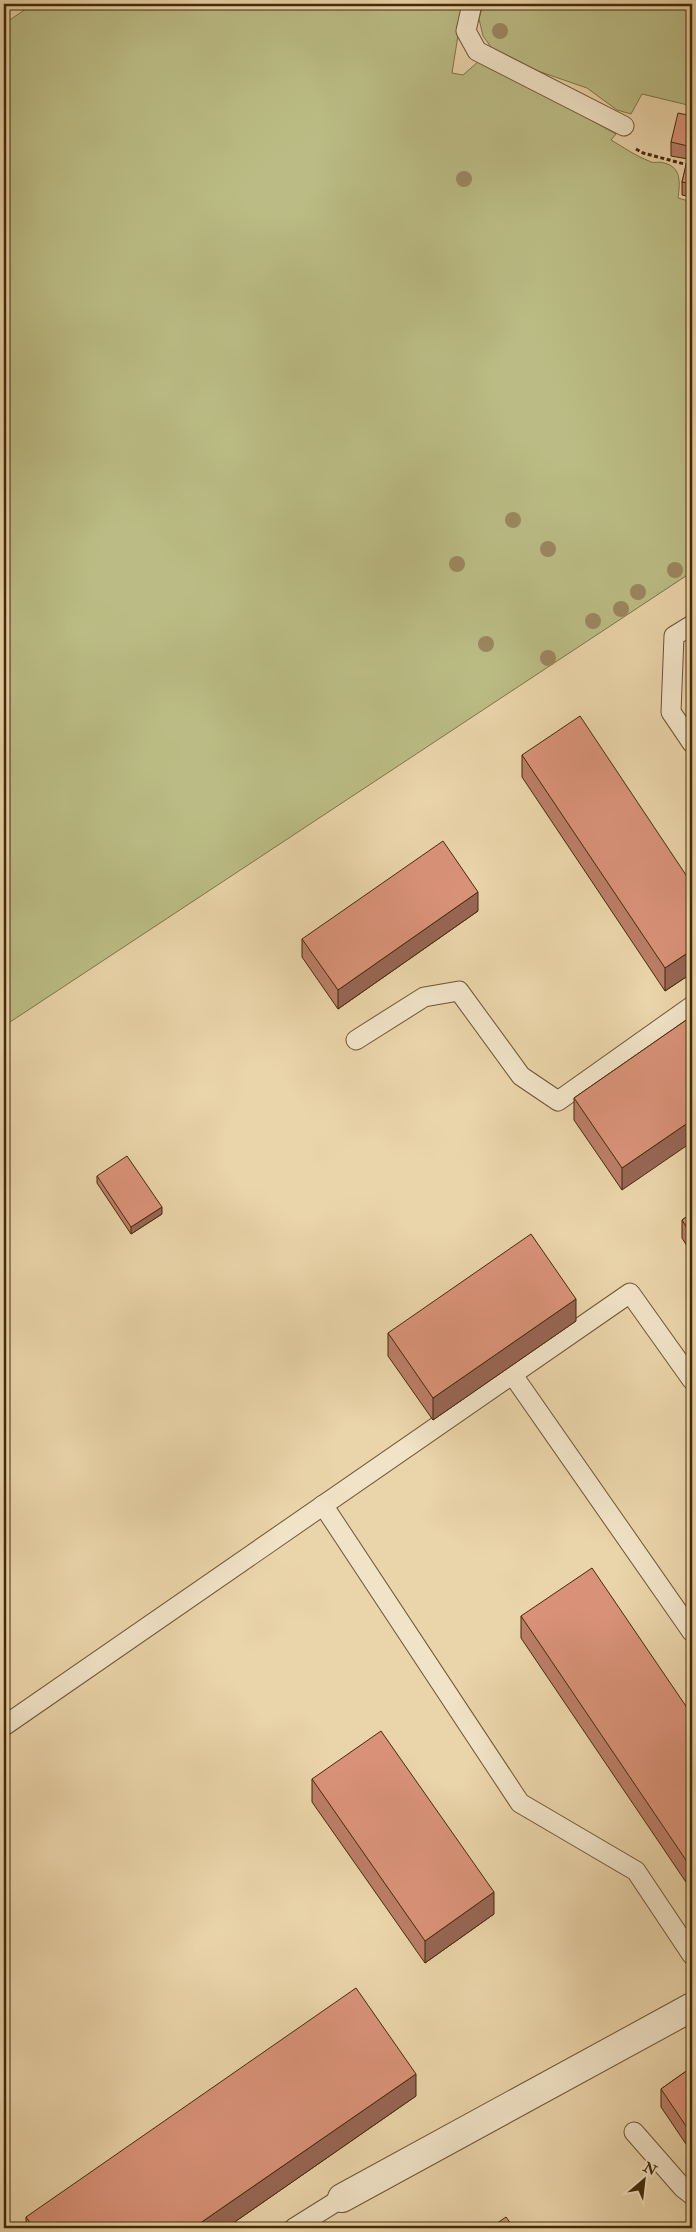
<svg xmlns="http://www.w3.org/2000/svg" width="696" height="2232" font-family="'IM FELL Double Pica',serif">
	<rect width="100%" height="100%" fill="#ead4a9"/>
	<filter id="stains"><feTurbulence type="fractalNoise" baseFrequency=".004" numOctaves="4"/><feColorMatrix values="0 0 0 0 .2 0 0 0 0 .09 0 0 0 0 .02 0 0 0 .5 -.17"/></filter>
	<radialGradient id="worn" r=".72"><stop offset=".6" stop-color="#630" stop-opacity="0"/><stop offset="1" stop-color="#630" stop-opacity=".3"/></radialGradient>
	<g fill="#bbbc85" stroke="#7f7447">
		<path d="M 33,4 L 463,4 L 452,73 L 463,75 L 479,61 L 520,80 L 616,134 L 611,140 C 623,147 636,156 649,161 C 654,164 659,161 664,163 C 682,167 680,184 678,198 L 692,202 L 692,572 L 4,1026 L 4,24 Z"/>
		<polygon points="483,4 692,4 692,106 642,94 631,114 617,110 587,88 535,70 494,51 483,36 479,19"/>
	</g>
	<g fill="none" stroke-linecap="round" stroke-linejoin="round">
		<g stroke="#6d5531" stroke-width="21">
			<g id="service">
				<polyline points="472,4 466,31 477,51 624,126"/>
				<polyline points="692,625 674,636 671,712 692,743"/>
				<polyline points="356,1040 424,997 459,991 521,1076 558,1101 692,1006"/>
				<polyline points="512,1374 692,1632"/>
				<polyline points="323,1505 520,1803 636,1871 692,1955"/>
				<polyline points="4,1726 630,1293 692,1380"/>
				<polyline points="634,2132 683,2188 692,2195"/>
				<polyline points="294,2228 342,2198"/>
			</g>
		</g>
		<g stroke="#6d5531" stroke-width="30">
			<polyline id="minor" points="342,2198 692,2007"/>
		</g>
		<polyline stroke="#432b09" stroke-width="3" stroke-dasharray="4 2.5" stroke-linecap="butt" points="636,149 643,153 692,166"/>
		<use href="#service" stroke="#f1e3c7" stroke-width="19"/>
		<use href="#minor" stroke="#f1e3c7" stroke-width="28"/>
	</g>
	<g fill="#9b875f">
		<circle cx="500" cy="31" r="8"/>
		<circle cx="464" cy="179" r="8"/>
		<circle cx="513" cy="520" r="8"/>
		<circle cx="548" cy="549" r="8"/>
		<circle cx="457" cy="564" r="8"/>
		<circle cx="675" cy="570" r="8"/>
		<circle cx="638" cy="592" r="8"/>
		<circle cx="621" cy="609" r="8"/>
		<circle cx="593" cy="621" r="8"/>
		<circle cx="486" cy="644" r="8"/>
		<circle cx="548" cy="658" r="8"/>
	</g>
	<g fill="#bb7e67" stroke="#432b09">
		<polygon points="692,116 692,197 682,195 682,182 688,159 671,156 671,142"/>
		<polygon points="522,755 692,884 692,973 665,991 522,777"/>
		<polygon points="478,911 338,1009 302,957 302,939"/>
		<polygon points="692,1016 622,1190 574,1120 574,1098"/>
		<polygon points="97,1176 162,1214 131,1234 97,1183"/>
		<polygon points="692,1213 692,1254 682,1238 682,1220"/>
		<polygon points="576,1321 433,1420 388,1356 388,1333"/>
		<polygon points="521,1616 692,1715 692,1891 521,1638"/>
		<polygon points="312,1779 494,1914 425,1963 312,1802"/>
		<polygon points="692,2067 692,2149 690,2150 661,2107 661,2089"/>
		<polygon points="416,2096 226,2228 26,2228 26,2217"/>
	</g>
	<g fill="#986654" stroke="#432b09">
		<polygon points="478,892 478,911 338,1009 338,990"/>
		<polygon points="692,950 692,973 665,991 665,968"/>
		<polygon points="692,1120 692,1142 622,1190 622,1168"/>
		<polygon points="162,1207 162,1214 131,1234 131,1227"/>
		<polygon points="576,1299 576,1321 433,1420 433,1398"/>
		<polygon points="494,1892 494,1914 425,1963 425,1941"/>
		<polygon points="416,2074 416,2096 226,2228 193,2228"/>
		<polygon points="692,2130 692,2149 690,2150 690,2132"/>
	</g>
	<g fill="#d99278" stroke="#432b09">
		<polygon points="678,113 692,116 692,147 671,142"/>
		<polygon points="688,156 692,157 692,184 682,182"/>
		<polygon points="580,716 692,884 692,950 665,968 522,755"/>
		<polygon points="443,841 478,892 338,990 302,939"/>
		<polygon points="692,1016 692,1120 622,1168 574,1098"/>
		<polygon points="127,1156 162,1207 131,1227 97,1176"/>
		<polygon points="692,1213 692,1236 682,1220"/>
		<polygon points="531,1234 576,1299 433,1398 388,1333"/>
		<polygon points="592,1568 692,1715 692,1869 521,1616"/>
		<polygon points="381,1731 494,1892 425,1941 312,1779"/>
		<polygon points="356,1988 416,2074 193,2228 34,2228 26,2217"/>
		<polygon points="692,2067 692,2130 690,2132 661,2089"/>
		<polygon points="506,2217 514,2228 490,2228"/>
	</g>
	<rect width="696" height="2232" fill="none" stroke="#ead4a9" stroke-width="20"/>
	<rect x="5" y="5" width="686" height="2222" fill="none" stroke="#432b09" stroke-width="2.5"/>
	<rect x="10" y="10" width="676" height="2212" fill="none" stroke="#432b09"/>
	<g transform="translate(644 2180) rotate(28)" stroke="#f1e3c7" stroke-width="4" paint-order="stroke">
	<path d="M0-4L9 19L0 12L-9 19Z" fill="#432b09"/>
	<text y="-8" font-size="14" font-weight="bold" text-anchor="middle" fill="#432b09">N</text>
	</g>
	<rect width="100%" height="100%" filter="url(#stains)"/>
	<rect width="100%" height="100%" fill="url(#worn)"/>
</svg>
